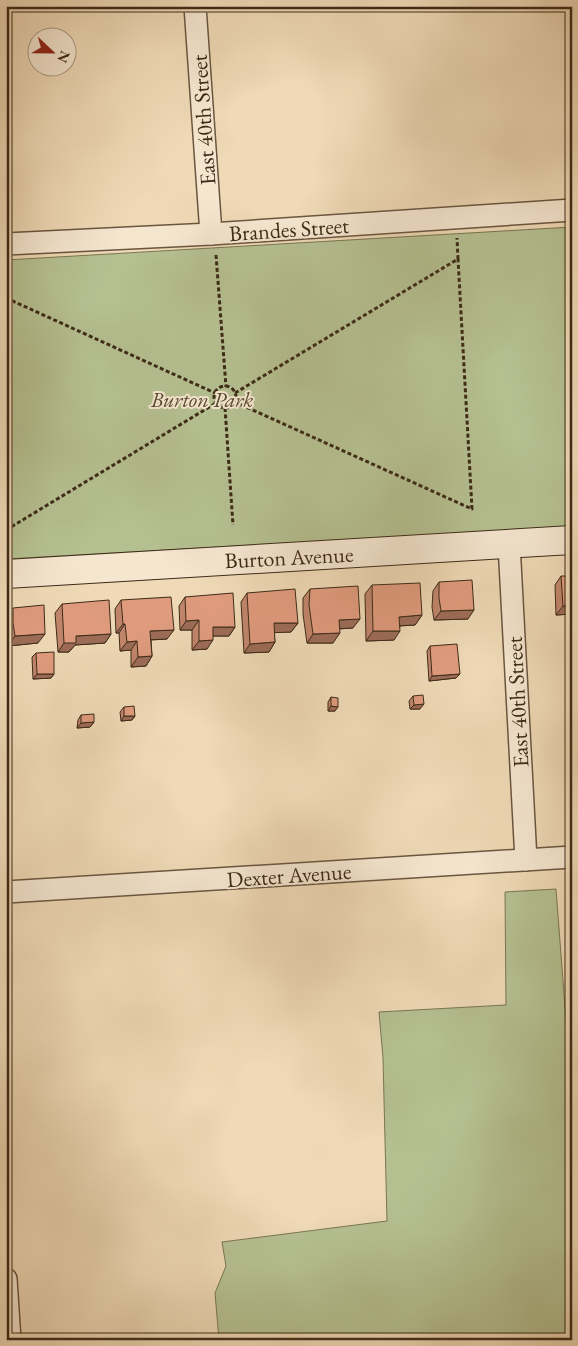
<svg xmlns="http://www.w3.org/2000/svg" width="578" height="1346" font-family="'EB Garamond',serif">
	<rect width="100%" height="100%" fill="#efd9b6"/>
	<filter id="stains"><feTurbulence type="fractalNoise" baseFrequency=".004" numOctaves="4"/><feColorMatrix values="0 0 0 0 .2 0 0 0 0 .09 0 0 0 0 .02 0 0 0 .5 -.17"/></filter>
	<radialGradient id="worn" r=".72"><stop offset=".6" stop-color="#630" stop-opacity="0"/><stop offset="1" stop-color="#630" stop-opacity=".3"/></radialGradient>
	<g fill="#b5c091" stroke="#797654">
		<polygon points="572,227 572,527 6,559 6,260"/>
		<polygon points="556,889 572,1099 572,1340 219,1340 215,1293 226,1266 222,1242 387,1221 383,1058 379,1012 506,1005 505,892"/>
	</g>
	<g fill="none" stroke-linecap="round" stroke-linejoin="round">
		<g stroke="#6a563f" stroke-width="24">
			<g id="street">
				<polyline points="195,6 211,234"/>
				<polyline points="6,244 211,234 572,210"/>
				<polyline points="509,544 526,860"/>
				<polyline points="6,892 572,857"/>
				<polyline points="6,1279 10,1340"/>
			</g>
		</g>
		<g stroke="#3d2b17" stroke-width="30">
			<polyline id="secondary" points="6,574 572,540"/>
		</g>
		<g stroke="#3d2b17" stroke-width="3" stroke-dasharray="4 2.5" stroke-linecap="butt">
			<polyline points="216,255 226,387"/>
			<polyline points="6,298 215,393"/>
			<circle cx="225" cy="397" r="11"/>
			<polyline points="235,393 458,259 457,238"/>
			<polyline points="235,402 472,509 458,259"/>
			<polyline points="225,408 233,525"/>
			<polyline points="6,530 216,403"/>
		</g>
		<use href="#street" stroke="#f5e6d0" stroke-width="21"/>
		<use href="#secondary" stroke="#f5e6d0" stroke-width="28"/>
	</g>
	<g fill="#c1856c" stroke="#3d2b17">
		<polygon points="561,576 572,614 556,615 555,585"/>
		<polygon points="439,582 468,619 434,620 432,607 433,591"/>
		<polygon points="372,585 422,615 415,625 400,626 394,640 366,641 365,594"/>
		<polygon points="310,589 353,628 339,629 333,643 307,643 303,614 303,598"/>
		<polygon points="247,593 298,623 291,632 274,632 275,642 269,652 244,653 241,602"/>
		<polygon points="185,597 235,627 229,636 213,636 207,649 192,650 192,630 180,630 179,606"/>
		<polygon points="121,600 167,639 151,640 152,656 146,666 131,667 131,650 120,651 119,633 116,633 115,609"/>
		<polygon points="62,604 111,634 105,643 75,645 69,652 58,652 55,613"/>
		<polygon points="13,608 38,643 8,646 6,632 7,617"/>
		<polygon points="430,646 456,678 429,681 427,651"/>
		<polygon points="36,653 54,674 51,678 33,679 32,657"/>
		<polygon points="413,696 420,709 410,709 409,701"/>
		<polygon points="331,697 335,711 328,711 328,702"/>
		<polygon points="124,707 135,716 132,720 121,721 120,712"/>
		<polygon points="81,715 94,722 90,727 77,728 78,720"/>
	</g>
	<g fill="#9d6c58" stroke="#3d2b17">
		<polygon points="572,605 572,614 556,615 563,606"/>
		<polygon points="474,610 468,619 434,620 441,611"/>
		<polygon points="422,615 415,625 393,626 399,617"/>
		<polygon points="360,619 353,628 332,629 339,620"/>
		<polygon points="199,620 192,630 180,630 186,621"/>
		<polygon points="274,623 298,623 291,632 267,633"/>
		<polygon points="123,624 125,624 119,633 116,633"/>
		<polygon points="213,627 235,627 229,636 207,636"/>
		<polygon points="174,630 167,639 144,640 150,631"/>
		<polygon points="373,631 400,631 394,640 366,641"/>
		<polygon points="340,633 333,643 307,643 313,634"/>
		<polygon points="45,634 38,643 8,646 15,636"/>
		<polygon points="111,634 105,643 75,645 69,652 58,652 64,643 76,636"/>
		<polygon points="213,640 207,649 192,650 199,641"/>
		<polygon points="137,641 131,650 120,651 127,642"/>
		<polygon points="275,642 269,652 244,653 250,644"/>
		<polygon points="152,656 146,666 131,667 138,657"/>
		<polygon points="37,674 54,674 51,678 33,679"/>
		<polygon points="460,674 456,678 429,681 432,676"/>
		<polygon points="424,704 420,709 410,709 414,705"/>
		<polygon points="331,706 338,707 335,711 328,711"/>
		<polygon points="124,716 135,716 132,720 121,721"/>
		<polygon points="94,722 90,727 77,728 81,723"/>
	</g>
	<g fill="#e09b7e" stroke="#3d2b17">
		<polygon points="561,576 572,576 572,605 563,606"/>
		<polygon points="472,580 474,610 441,611 439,598 439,582"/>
		<polygon points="420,583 422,615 399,617 400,631 373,631 372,585"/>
		<polygon points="358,586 360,619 339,620 340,633 313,634 309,605 310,589"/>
		<polygon points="295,589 298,623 274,623 275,642 250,644 247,593"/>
		<polygon points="233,593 235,627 213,627 213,640 199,641 199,620 186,621 185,597"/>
		<polygon points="171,597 174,630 150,631 152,656 138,657 137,641 127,642 125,624 123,624 121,600"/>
		<polygon points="109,600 111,634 76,636 76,643 64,643 62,604"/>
		<polygon points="44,605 45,634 15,636 13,623 13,608"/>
		<polygon points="457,644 460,674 432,676 430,646"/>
		<polygon points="54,652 54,674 37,674 36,653"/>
		<polygon points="423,695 424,704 414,705 413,696"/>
		<polygon points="331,697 338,698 338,707 331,706"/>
		<polygon points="134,706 135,716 124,716 124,707"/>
		<polygon points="94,714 94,722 81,723 81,715"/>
	</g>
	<g text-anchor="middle" stroke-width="4" stroke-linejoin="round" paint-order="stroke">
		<g font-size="22" fill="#3d2b17" stroke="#f5e6d0">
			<text transform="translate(203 120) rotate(-94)" y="8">East 40th Street</text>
			<text transform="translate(289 229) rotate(-4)" y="8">Brandes Street</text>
			<text transform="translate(289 557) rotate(-3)" y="8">Burton Avenue</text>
			<text transform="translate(517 702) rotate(-93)" y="8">East 40th Street</text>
			<text transform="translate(289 875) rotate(-4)" y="8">Dexter Avenue</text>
		</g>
		<g font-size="22" font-style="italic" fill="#55492f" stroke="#f5e6d0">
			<text x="202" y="407">Burton Park</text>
		</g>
	</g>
	<rect width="578" height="1346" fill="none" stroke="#efd9b6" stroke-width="25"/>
	<rect x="8" y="8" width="563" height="1331" fill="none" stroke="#3d2b17" stroke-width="2.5"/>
	<rect x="12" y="12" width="553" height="1321" fill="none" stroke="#3d2b17"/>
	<g transform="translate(52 52) rotate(112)"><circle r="24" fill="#f5e6d0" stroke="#ab9b86"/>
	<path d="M0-4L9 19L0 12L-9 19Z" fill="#8f2418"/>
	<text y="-8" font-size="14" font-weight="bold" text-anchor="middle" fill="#3d2b17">N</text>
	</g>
	<rect width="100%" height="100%" filter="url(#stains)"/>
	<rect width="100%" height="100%" fill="url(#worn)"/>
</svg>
